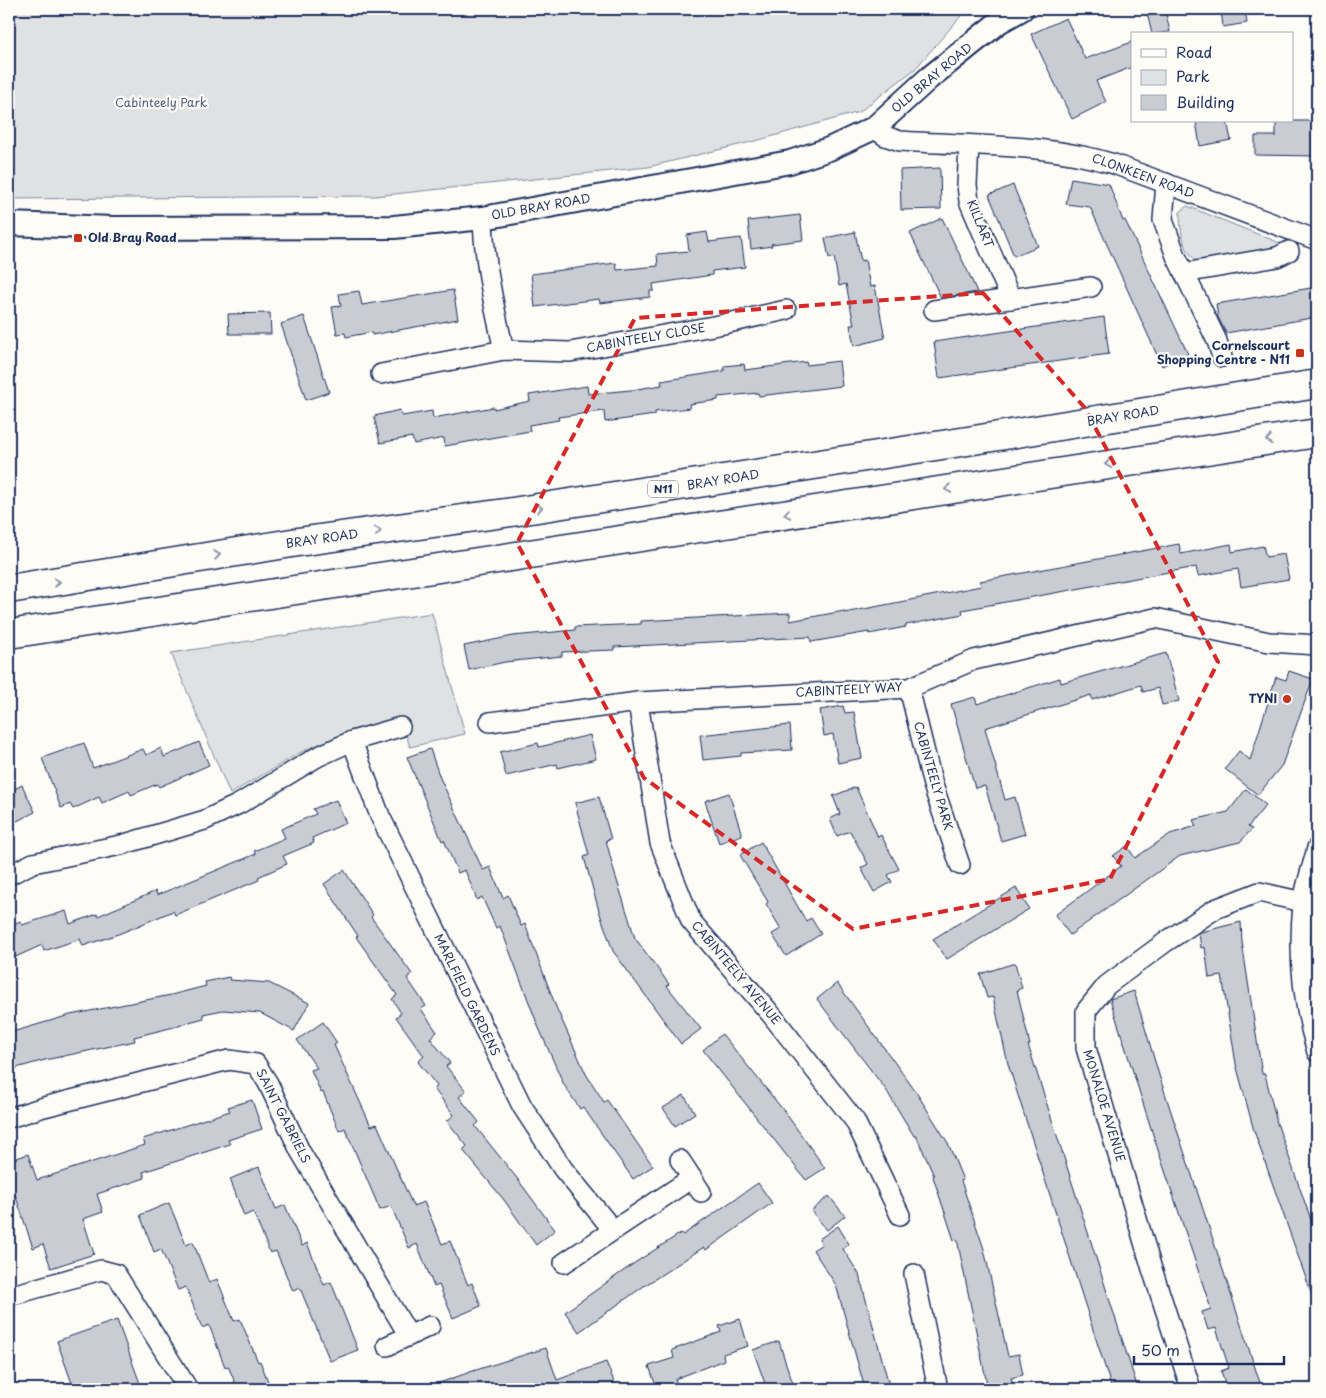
<svg xmlns="http://www.w3.org/2000/svg" width="1326" height="1398" font-family="'Playpen Sans',sans-serif">
	<rect width="100%" height="100%" fill="#fdfcf7"/>
	<filter id="ink" filterUnits="userSpaceOnUse"><feTurbulence type="fractalNoise" baseFrequency=".02" numOctaves="2"/><feDisplacementMap in="SourceGraphic" scale="10" xChannelSelector="R" yChannelSelector="G"/><feConvolveMatrix kernelMatrix="1 2 1 2 8 2 1 2 1" color-interpolation-filters="sRGB"/></filter>
	<g filter="url(#ink)">
		<g fill="#e0e1e3" stroke="#7e88a0">
			<polygon points="9,9 967,9 915,69 859,112 759,140 648,167 375,196 9,199"/>
			<path d="M 1187,206 L 1285,245 L 1281,250 L 1202,265 C 1183,253 1180,232 1180,212 Z"/>
			<polygon points="432,613 465,734 410,747 401,720 351,730 301,752 230,794 171,653"/>
		</g>
		<g fill="#c9ccd3" stroke="#1b2f5e">
			<polygon points="1146,9 1165,9 1170,32 1152,34"/>
			<polygon points="1221,9 1245,9 1247,23 1223,27"/>
			<polygon points="1066,18 1085,59 1132,42 1132,67 1096,81 1106,102 1072,119 1031,34"/>
			<polygon points="1196,121 1227,121 1231,140 1200,146"/>
			<polygon points="1276,121 1317,121 1317,156 1255,155 1255,136 1276,136"/>
			<polygon points="940,168 941,209 901,210 900,170"/>
			<polygon points="1071,178 1109,184 1123,221 1125,220 1188,354 1162,366 1090,207 1066,204"/>
			<polygon points="1013,185 1038,246 1014,256 989,195"/>
			<polygon points="800,215 803,240 771,244 772,246 751,249 748,221"/>
			<polygon points="942,218 969,274 977,292 941,298 919,252 910,233"/>
			<polygon points="707,232 709,242 741,238 745,267 712,271 712,275 653,284 654,291 650,291 650,297 600,303 599,299 535,307 531,274 616,263 617,270 658,266 657,254 689,251 687,235"/>
			<polygon points="855,232 861,261 865,260 870,287 875,286 885,338 854,346 850,325 854,325 846,284 839,286 834,257 829,258 825,238"/>
			<polygon points="1317,287 1317,317 1226,333 1218,317 1216,304"/>
			<polygon points="453,290 458,319 372,335 372,332 346,337 345,333 337,334 332,307 341,306 339,294 359,291 362,305"/>
			<polygon points="270,313 271,334 229,334 228,314"/>
			<polygon points="304,316 329,392 306,400 281,324"/>
			<polygon points="1104,317 1109,354 939,378 934,342"/>
			<polygon points="839,361 842,386 759,396 758,393 718,397 718,400 689,404 690,408 655,412 655,415 605,422 604,411 558,417 559,420 529,425 530,431 445,446 444,438 414,444 412,437 380,443 374,416 400,410 402,416 432,411 433,418 494,407 494,409 530,401 529,395 587,386 588,394 631,390 662,385 661,381 724,371 724,366 744,364 745,370 806,362 807,365"/>
			<polygon points="1179,544 1181,554 1231,544 1232,552 1263,546 1266,557 1284,554 1289,579 1241,587 1238,569 1198,576 1196,567 962,610 963,614 906,625 906,627 869,634 869,632 811,642 810,637 614,647 614,650 562,652 562,656 505,662 469,670 464,646 513,636 575,630 575,627 641,624 641,621 790,613 790,621 844,611 844,613 981,586 980,581"/>
			<polygon points="1166,653 1179,701 1162,705 1158,688 1143,692 1141,685 1092,700 1091,695 985,728 1005,800 1015,797 1025,834 1001,841 985,786 975,788 951,704 975,697 977,704 1060,678 1061,683"/>
			<polygon points="1289,671 1313,679 1282,765 1258,795 1225,769 1239,751 1250,760 1276,677 1286,680"/>
			<polygon points="843,706 845,713 854,712 862,758 838,763 833,734 824,736 820,710"/>
			<polygon points="790,725 792,750 741,753 741,756 703,760 700,735"/>
			<polygon points="590,735 596,759 558,768 557,764 506,776 500,752 538,743 539,747"/>
			<polygon points="199,742 209,765 159,787 157,784 131,795 129,791 102,803 99,797 73,809 70,804 61,808 42,758 84,743 93,768 143,749 146,755 161,748 164,757"/>
			<polygon points="430,749 440,778 483,870 490,867 503,898 508,895 521,926 525,924 556,1007 586,1074 604,1102 607,1100 653,1166 633,1179 583,1107 580,1109 564,1085 538,1026 500,926 496,928 482,897 477,900 465,870 458,873 444,840 442,841 407,757"/>
			<polygon points="22,785 35,812 9,825 9,792"/>
			<polygon points="856,787 878,837 881,835 899,869 888,875 892,882 874,892 861,868 868,864 850,831 837,836 830,819 840,814 833,796"/>
			<polygon points="1246,789 1266,805 1248,827 1252,829 1240,842 1180,856 1070,935 1055,915 1121,866 1113,856 1127,846 1135,858 1170,834 1196,826 1193,820 1228,812"/>
			<polygon points="729,793 742,835 719,843 705,801"/>
			<polygon points="599,797 611,839 606,840 614,871 635,938 669,984 667,986 701,1029 681,1044 613,951 599,911 584,857 589,855 575,803"/>
			<polygon points="336,800 346,823 312,838 314,843 283,856 287,864 258,877 259,880 175,915 173,911 121,933 83,946 80,939 44,951 42,945 9,960 9,926 20,921 22,925 66,911 70,924 97,914 98,916 156,891 157,895 256,854 254,851 285,838 281,829 316,814 313,809"/>
			<polygon points="761,842 806,921 811,918 821,934 786,956 772,934 781,929 766,904 768,902 740,855"/>
			<polygon points="344,870 373,915 371,917 412,974 407,978 426,1006 421,1009 437,1032 430,1038 450,1063 446,1066 466,1091 459,1097 479,1122 475,1126 516,1177 555,1230 536,1245 504,1200 463,1150 467,1146 447,1121 454,1115 434,1089 437,1086 418,1062 424,1056 396,1017 401,1013 392,999 397,995 356,937 358,936 324,884"/>
			<polygon points="1016,888 1029,909 947,959 933,939"/>
			<polygon points="1241,922 1242,942 1262,1074 1265,1074 1277,1123 1317,1237 1317,1304 1315,1304 1254,1131 1236,1064 1222,976 1209,978 1205,947 1201,948 1199,933 1201,932"/>
			<polygon points="1015,963 1022,988 1017,990 1030,1045 1028,1045 1138,1389 1112,1389 1008,1064 993,997 987,998 980,974"/>
			<polygon points="229,977 230,980 269,983 309,1003 294,1031 260,1013 223,1010 203,1014 204,1018 178,1025 178,1026 134,1037 135,1041 45,1060 9,1070 9,1033 70,1015 171,995 206,986 205,982"/>
			<polygon points="837,983 916,1092 948,1143 963,1180 961,1181 984,1249 1008,1356 1019,1354 1023,1375 1011,1378 1014,1389 988,1389 957,1239 954,1240 933,1177 934,1176 916,1135 914,1136 886,1090 817,999"/>
			<polygon points="1134,991 1159,1075 1262,1389 1227,1389 1221,1371 1229,1368 1216,1328 1208,1330 1202,1312 1211,1309 1155,1141 1110,999"/>
			<polygon points="323,1022 337,1043 334,1045 371,1126 377,1124 413,1206 424,1202 442,1244 450,1241 468,1285 472,1283 481,1306 453,1318 439,1285 434,1287 417,1244 409,1248 391,1206 380,1210 345,1128 339,1131 323,1092 321,1093 311,1070 317,1068 297,1040"/>
			<polygon points="722,1034 784,1111 825,1168 806,1180 703,1050"/>
			<polygon points="684,1095 695,1113 675,1126 663,1108"/>
			<polygon points="252,1100 262,1129 228,1140 230,1144 143,1172 145,1178 97,1194 103,1212 83,1219 94,1254 51,1268 43,1244 33,1248 15,1194 9,1196 9,1161 28,1154 37,1180 145,1145 143,1139 230,1111 228,1107"/>
			<polygon points="259,1167 276,1209 285,1205 302,1246 307,1243 324,1285 331,1282 358,1350 330,1361 300,1288 293,1291 276,1251 270,1253 253,1212 244,1216 230,1179"/>
			<polygon points="758,1183 772,1203 706,1250 704,1247 644,1286 579,1332 565,1312 636,1262 681,1233 683,1235"/>
			<polygon points="829,1196 845,1216 827,1230 811,1211"/>
			<polygon points="169,1203 186,1245 193,1242 209,1283 217,1279 234,1321 240,1319 258,1362 260,1361 269,1384 256,1389 238,1389 228,1366 225,1367 209,1325 202,1328 186,1287 178,1290 161,1249 154,1252 140,1215"/>
			<polygon points="838,1226 849,1244 843,1249 859,1274 889,1385 876,1389 865,1389 836,1285 813,1250 822,1244 819,1239"/>
			<polygon points="740,1319 748,1346 723,1354 724,1360 675,1379 678,1386 667,1389 657,1389 649,1366 674,1358 672,1350 721,1332 719,1326"/>
			<polygon points="117,1320 142,1389 74,1389 57,1341"/>
			<polygon points="779,1341 785,1361 795,1389 767,1389 753,1350"/>
			<polygon points="546,1348 557,1380 606,1362 617,1389 428,1389 428,1387 473,1371"/>
		</g>
		<g fill="none" stroke-linecap="round" stroke-linejoin="round">
			<g stroke="#1b2f5e" stroke-width="22">
				<g id="minor">
					<path d="M 874,128 L 885,136 L 900,141 C 973,146 1044,143 1114,164 L 1317,240"/>
					<polyline points="969,145 967,185 969,201 1011,299"/>
					<polyline points="1166,183 1163,220 1176,256 1217,341 1222,357"/>
					<path d="M 483,218 C 484,262 494,307 504,350"/>
					<polyline points="1184,273 1277,257 1289,251"/>
					<polyline points="934,310 1091,287"/>
					<polyline points="381,374 504,350 570,352 724,324 786,310"/>
					<polyline points="909,688 933,785 960,865"/>
					<polyline points="638,702 660,843 691,921 770,1013 855,1121 900,1215"/>
					<polyline points="490,722 638,702 909,688 974,660 1155,618 1269,642 1317,645"/>
					<polyline points="352,741 380,816 522,1106 563,1169 613,1230"/>
					<path d="M 1317,848 C 1313,866 1305,885 1303,904 C 1298,953 1303,1005 1317,1052"/>
					<polyline points="9,875 33,863 121,845 205,820 239,804 317,757 352,741 400,727"/>
					<polyline points="9,1118 44,1107 229,1060 256,1064 268,1083 300,1151 409,1336"/>
					<polyline points="680,1160 701,1192"/>
					<polyline points="564,1263 692,1178"/>
					<polyline points="914,1274 938,1389"/>
					<polyline points="9,1296 101,1270 116,1274 188,1389"/>
					<polyline points="387,1346 430,1326"/>
					<polyline points="1191,1389 1152,1269 1086,1048 1086,1011 1107,985 1167,941 1215,909 1259,892 1303,902"/>
				</g>
			</g>
			<g stroke="#1b2f5e" stroke-width="26">
				<polyline id="tertiary" points="9,224 113,228 394,227 483,218 790,162 829,149 874,128 929,78 999,22 1022,9"/>
			</g>
			<g stroke="#1b2f5e" stroke-width="31">
				<g id="trunk">
					<polyline points="9,589 298,542 512,512 974,440 1317,384"/>
					<polyline points="9,634 1317,433"/>
				</g>
			</g>
			<use href="#minor" stroke="#fdfcf7" stroke-width="19"/>
			<use href="#tertiary" stroke="#fdfcf7" stroke-width="22"/>
			<use href="#trunk" stroke="#fdfcf7" stroke-width="28"/>
		</g>
		<defs><path id="oneway-chevron" d="M-2-3.5L2.5 0L-2 3.5" fill="none" stroke-width="1.6" stroke-linecap="round" stroke-linejoin="round" transform="scale(1.25)"/></defs>
		<g stroke="#8c96aa">
			<use href="#oneway-chevron" transform="translate(1269 440) rotate(171)"/>
			<use href="#oneway-chevron" transform="translate(1108 464) rotate(171)"/>
			<use href="#oneway-chevron" transform="translate(948 489) rotate(171)"/>
			<use href="#oneway-chevron" transform="translate(539 508) rotate(-9)"/>
			<use href="#oneway-chevron" transform="translate(787 514) rotate(171)"/>
			<use href="#oneway-chevron" transform="translate(378 531) rotate(-8)"/>
			<use href="#oneway-chevron" transform="translate(217 555) rotate(-9)"/>
			<use href="#oneway-chevron" transform="translate(57 582) rotate(-9)"/>
		</g>
	</g>
	<path fill="none" stroke="#d62828" stroke-width="4" stroke-dasharray="10 6" stroke-linejoin="round" d="M 983,293 L 1085,408 L 1218,662 L 1110,879 L 853,929 L 644,778 L 517,543 L 635,318 Z"/>
	<g fill="#c8321e" stroke="#fdfcf7" stroke-width="2">
		<rect x="73" y="233" width="10" height="10" rx="2.5"/>
		<rect x="1295" y="348" width="10" height="10" rx="2.5"/>
		<circle cx="1287" cy="699" r="5"/>
	</g>
	<g text-anchor="middle" stroke-width="4.5" stroke-linejoin="round" paint-order="stroke">
		<rect fill="#fdfcf7" stroke="#5f6c8c" stroke-width="1" x="648" y="480.5" width="30" height="17" rx="4"/>
		<g font-size="11" font-weight="bold" fill="#1b2f5e">
			<text x="663" y="493">N11</text>
		</g>
		<g font-size="12" fill="#1b2f5e" stroke="#fdfcf7">
			<text transform="translate(932 78) rotate(-40)" y="4">OLD BRAY ROAD</text>
			<text transform="translate(1143 176) rotate(20)" y="4">CLONKEEN ROAD</text>
			<text transform="translate(541 207) rotate(-10)" y="4">OLD BRAY ROAD</text>
			<text transform="translate(980 224) rotate(68)" y="4">KILLART</text>
			<text transform="translate(646 338) rotate(-10)" y="4">CABINTEELY CLOSE</text>
			<text transform="translate(1123 416) rotate(-9)" y="4">BRAY ROAD</text>
			<text transform="translate(723 480) rotate(-9)" y="4">BRAY ROAD</text>
			<text transform="translate(322 539) rotate(-8)" y="4">BRAY ROAD</text>
			<text transform="translate(849 690) rotate(-3)" y="4">CABINTEELY WAY</text>
			<text transform="translate(933 776) rotate(74)" y="4">CABINTEELY PARK</text>
			<text transform="translate(736 973) rotate(50)" y="4">CABINTEELY AVENUE</text>
			<text transform="translate(467 995) rotate(64)" y="4">MARLFIELD GARDENS</text>
			<text transform="translate(1104 1106) rotate(73)" y="4">MONALOE AVENUE</text>
			<text transform="translate(283 1116) rotate(63)" y="4">SAINT GABRIELS</text>
		</g>
		<g font-size="12" fill="#4c5c7f" stroke="#fdfcf7">
			<text x="161" y="107">Cabinteely Park</text>
		</g>
		<g font-size="12" font-weight="bold" fill="#1b2f5e" stroke="#fdfcf7" text-anchor="end">
			<text x="88" y="242" text-anchor="start">Old Bray Road</text>
			<text x="1290" y="350">Cornelscourt<tspan x="1290" dy="14">Shopping Centre - N11</tspan></text>
			<text x="1277" y="703">TYNI</text>
		</g>
	</g>
	<rect width="1326" height="1398" fill="none" stroke="#fdfcf7" stroke-width="30"/>
	<rect x="15" y="15" width="1296" height="1368" fill="none" stroke="#1b2f5e" stroke-width="2" filter="url(#ink)"/>
	<rect x="1131" y="32" width="162" height="90" fill="#fdfcf7" stroke="#a3aaba"/>
	<rect x="1141" y="49" width="25" height="8" fill="#fdfcf7" stroke="#a3aaba"/>
	<text x="1176" y="58" font-size="15" fill="#1b2f5e">Road</text>
	<rect x="1141" y="70" width="25" height="15" fill="#e0e1e3" stroke="#a3aaba"/>
	<text x="1176" y="82" font-size="15" fill="#1b2f5e">Park</text>
	<rect x="1141" y="95" width="25" height="15" fill="#c9ccd3" stroke="#a3aaba"/>
	<text x="1176" y="108" font-size="15" fill="#1b2f5e">Building</text>
	<path d="M1134 1356v8h150v-8" fill="none" stroke="#1b2f5e" stroke-width="2.5"/>
	<text x="1141" y="1356" font-size="15" fill="#1b2f5e" stroke="#fdfcf7" stroke-width="4" paint-order="stroke">50 m</text>
</svg>
